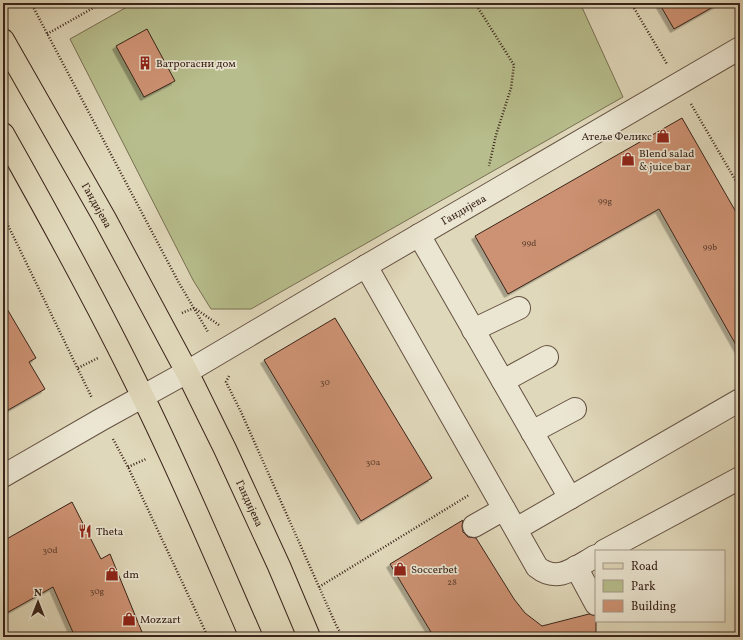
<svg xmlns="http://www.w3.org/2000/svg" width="743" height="640" font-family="Vollkorn,serif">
	<defs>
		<filter id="shadow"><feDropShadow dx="-3.5" dy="3.5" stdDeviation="0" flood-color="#0004"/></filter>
	</defs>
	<rect width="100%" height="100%" fill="#e0d8ba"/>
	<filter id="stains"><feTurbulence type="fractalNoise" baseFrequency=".005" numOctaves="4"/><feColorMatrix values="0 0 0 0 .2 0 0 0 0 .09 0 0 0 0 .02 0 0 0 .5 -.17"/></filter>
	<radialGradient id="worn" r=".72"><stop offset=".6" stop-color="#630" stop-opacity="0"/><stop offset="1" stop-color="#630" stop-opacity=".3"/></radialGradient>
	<polygon fill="#b7bd8c" stroke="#787053" points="134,3 580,3 623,97 251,309 211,309 193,280 70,39"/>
	<g fill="#cd9273" stroke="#3a241a" filter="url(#shadow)">
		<polygon points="659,3 720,3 674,29"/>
		<polygon points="147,29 175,81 144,97 116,46"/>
		<polygon points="682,118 740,219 740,352 659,209 508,294 475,236"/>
		<polygon points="3,302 36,358 29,362 45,389 3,413"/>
		<polygon points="335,318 432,478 361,521 264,360"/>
		<polygon points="72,502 101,559 110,554 144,637 75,637 53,587 3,615 3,541"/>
		<polygon points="463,520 462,526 463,532 468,537 476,538 514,599 525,613 542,626 589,614 596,616 596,637 434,637 390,564"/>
	</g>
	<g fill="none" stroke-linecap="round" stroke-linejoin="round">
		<g stroke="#645142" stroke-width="24">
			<g id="minor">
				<polyline points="419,235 570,498"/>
				<path d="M 366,266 L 537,567 C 558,584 576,567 596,556"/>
				<polyline points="473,330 519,308"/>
				<polyline points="503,381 547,357"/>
				<polyline points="532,432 575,409"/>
				<path id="s1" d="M 3,476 L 102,419 L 187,372 L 366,266 L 740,48"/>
				<polyline points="474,526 504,509"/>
				<polyline points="516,529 740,400"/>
				<polyline points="604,551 740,478"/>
				<polyline points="576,567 596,604"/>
			</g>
		</g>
		<g stroke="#3a241a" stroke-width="24">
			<g id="major">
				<path id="s2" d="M 3,40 L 105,219 L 187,372 L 225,449 L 279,566 L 309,637"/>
				<path d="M 3,134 C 52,221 100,308 143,397 C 182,476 216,557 251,637"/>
			</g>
		</g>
		<g stroke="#3a241a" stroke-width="2.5" stroke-dasharray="1 2" stroke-linecap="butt">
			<polyline points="31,3 179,283 208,332"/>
			<polyline points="475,3 514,65 511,88 496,135 489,166"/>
			<polyline points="631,3 667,64"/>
			<polyline points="47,34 102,3"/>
			<polyline points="691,104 740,188"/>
			<polyline points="3,215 92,398"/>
			<polyline points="196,309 219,325"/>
			<polyline points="182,313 194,308"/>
			<polyline points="78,368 98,358"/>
			<polyline points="229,376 226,382 241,412 336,625 343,637"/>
			<polyline points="113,439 128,467 208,637"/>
			<polyline points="128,467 146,459"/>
			<polyline points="319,587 469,495"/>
		</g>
		<use href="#minor" stroke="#ebe6d2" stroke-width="22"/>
		<use href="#major" stroke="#e0d8ba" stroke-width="22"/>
	</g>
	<defs>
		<g id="building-bare" transform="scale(1.08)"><path d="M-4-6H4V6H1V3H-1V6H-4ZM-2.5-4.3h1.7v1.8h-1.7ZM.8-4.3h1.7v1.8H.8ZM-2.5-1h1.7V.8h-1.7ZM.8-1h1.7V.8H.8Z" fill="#8f2418" stroke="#ebe6d2" stroke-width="2.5" paint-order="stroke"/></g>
		<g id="shop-bare" transform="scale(1.08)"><path d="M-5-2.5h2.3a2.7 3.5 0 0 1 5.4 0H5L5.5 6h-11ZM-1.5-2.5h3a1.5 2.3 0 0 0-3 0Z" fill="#8f2418" stroke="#ebe6d2" stroke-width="2.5" paint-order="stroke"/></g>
		<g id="restaurant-bare" transform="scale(1.08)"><path d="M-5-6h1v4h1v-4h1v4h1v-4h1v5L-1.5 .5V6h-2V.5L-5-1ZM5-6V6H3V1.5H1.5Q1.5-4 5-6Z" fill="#8f2418" stroke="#ebe6d2" stroke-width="2.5" paint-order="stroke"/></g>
	</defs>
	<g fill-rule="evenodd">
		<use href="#building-bare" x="145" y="63"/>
		<use href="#shop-bare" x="663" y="136"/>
		<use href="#shop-bare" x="628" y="159"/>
		<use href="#restaurant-bare" x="85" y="531"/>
		<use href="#shop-bare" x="400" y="569"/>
		<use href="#shop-bare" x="112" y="574"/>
		<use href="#shop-bare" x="129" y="619"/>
	</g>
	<g text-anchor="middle" stroke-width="3.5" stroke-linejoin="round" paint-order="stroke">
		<g font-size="9" fill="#5f4030">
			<text x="605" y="204">99g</text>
			<text x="529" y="246">99d</text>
			<text x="710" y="250">99b</text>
			<text x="325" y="385">30</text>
			<text x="373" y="465">30a</text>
			<text x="50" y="553">30d</text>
			<text x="452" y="585">28</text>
			<text x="97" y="594">30g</text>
		</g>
		<g font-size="11" fill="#3a241a" stroke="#ebe6d2" text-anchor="start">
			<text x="156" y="67">Ватрогасни дом</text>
			<text x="652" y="140" text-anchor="end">Атеље Феликс</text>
			<text x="639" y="157">Blend salad<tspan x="639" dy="13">&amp; juice bar</tspan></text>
			<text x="96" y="535">Theta</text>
			<text x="411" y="573">Soccerbet</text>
			<text x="123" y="578">dm</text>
			<text x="140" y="623">Mozzart</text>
		</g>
		<g font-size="11" fill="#3a241a" stroke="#ebe6d2">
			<text dy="4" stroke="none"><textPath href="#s2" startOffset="190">Гандијева</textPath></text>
			<text dy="4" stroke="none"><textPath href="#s1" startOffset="532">Гандијева</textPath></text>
			<text dy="4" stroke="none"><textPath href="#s2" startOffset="525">Гандијева</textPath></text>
		</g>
	</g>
	<rect width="743" height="640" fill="none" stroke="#e0d8ba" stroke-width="16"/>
	<rect x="4" y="4" width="735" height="632" fill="none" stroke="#3a241a" stroke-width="2"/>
	<rect x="8" y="8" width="727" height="624" fill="none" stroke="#3a241a"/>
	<rect x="595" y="550" width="130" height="72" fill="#ebe6d2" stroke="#a49888"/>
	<rect x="603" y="563" width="20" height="6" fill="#e0d8ba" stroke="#a49888"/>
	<text x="631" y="570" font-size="12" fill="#3a241a">Road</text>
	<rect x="603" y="580" width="20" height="12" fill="#b7bd8c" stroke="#a49888"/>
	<text x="631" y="590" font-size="12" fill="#3a241a">Park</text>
	<rect x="603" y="600" width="20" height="12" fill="#cd9273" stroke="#a49888"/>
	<text x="631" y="610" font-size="12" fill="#3a241a">Building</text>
	<g transform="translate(38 602)" stroke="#ebe6d2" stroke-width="3" paint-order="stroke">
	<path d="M0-3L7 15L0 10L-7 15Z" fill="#3a241a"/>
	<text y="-6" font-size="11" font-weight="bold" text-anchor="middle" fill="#3a241a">N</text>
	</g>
	<rect width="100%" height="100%" filter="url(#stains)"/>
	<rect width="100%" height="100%" fill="url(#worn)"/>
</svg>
